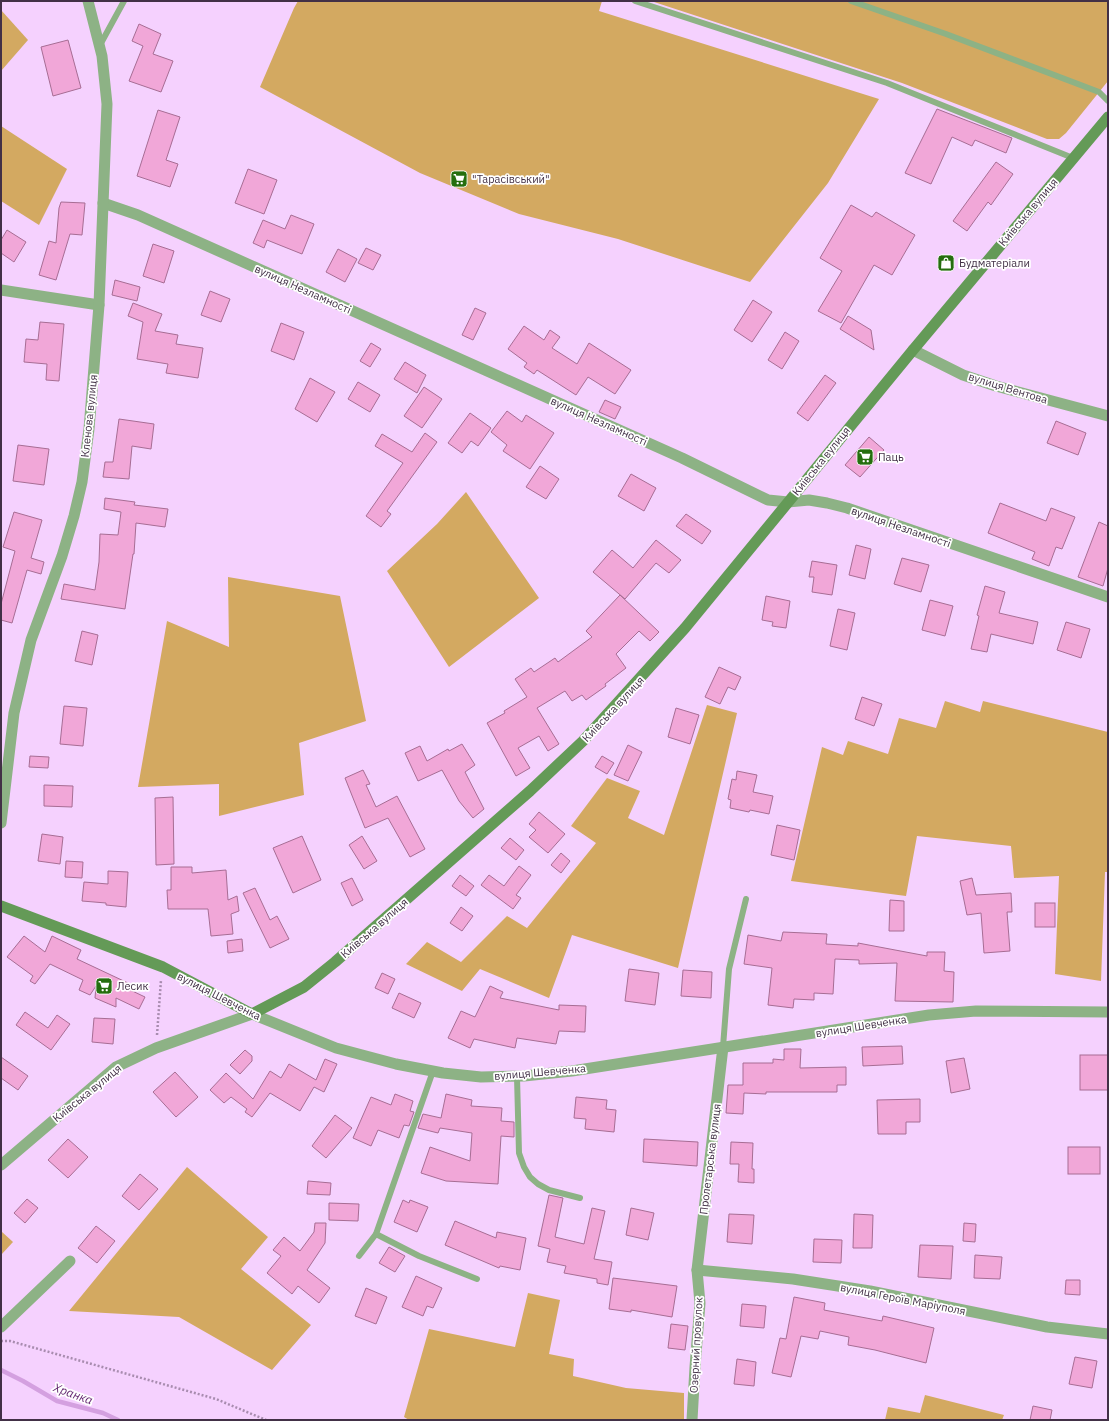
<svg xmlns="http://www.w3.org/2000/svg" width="1109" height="1421" font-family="'IBM Plex Sans',sans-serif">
	<rect width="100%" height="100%" fill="#f5d1fe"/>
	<g fill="#d3a961">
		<polygon points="298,1 602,1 599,11 879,99 828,183 750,282 618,239 519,214 420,173 260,87 294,8"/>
		<polygon points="651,1 1108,1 1108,81 1066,133 1059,139 1047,139 902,83"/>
		<polygon points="1,10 28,40 1,71"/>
		<polygon points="1,126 67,169 39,225 1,201"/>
		<polygon points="466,492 539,598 449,667 387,571 437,524"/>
		<polygon points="228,577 340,596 366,721 299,743 304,795 219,816 219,784 138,787 167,621 229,647"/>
		<polygon points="945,701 980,712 983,701 1108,732 1108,872 1105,872 1101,981 1055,974 1059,876 1014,878 1011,846 917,836 906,896 791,881 822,747 843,755 848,741 888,754 899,718 936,728"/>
		<polygon points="707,705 737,713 678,968 572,935 549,998 480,969 462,991 406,964 427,942 461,962 507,916 527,928 596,843 571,826 607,778 640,791 628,818 664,835"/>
		<polygon points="187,1167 268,1237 241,1269 311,1325 272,1370 179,1317 69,1311"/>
		<polygon points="1,1231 13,1242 1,1255"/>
		<polygon points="528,1293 560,1300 549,1354 574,1359 573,1376 626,1388 684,1393 684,1420 409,1420 404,1417 429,1329 515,1347"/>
		<polygon points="925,1395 1004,1415 1002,1420 885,1420 888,1407 920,1413"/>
	</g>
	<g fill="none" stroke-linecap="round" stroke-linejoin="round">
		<polyline stroke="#d4a0e0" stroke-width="4.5" points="1,1370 23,1381 57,1401 103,1413 118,1420"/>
	</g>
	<g fill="#f1a7d8" stroke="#a76d94">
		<polygon points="139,24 161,34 153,54 173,61 161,92 129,81 143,46 132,41"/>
		<polygon points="68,40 81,88 53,96 41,47"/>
		<polygon points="937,109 1012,138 1006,153 975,140 972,146 952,137 931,184 905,173"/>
		<polygon points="158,110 180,117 166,160 178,164 170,187 137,176"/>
		<polygon points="996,162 1013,174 991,205 988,202 967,231 953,221"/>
		<polygon points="248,169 277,180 264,214 235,203"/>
		<polygon points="61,202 85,203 82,235 70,234 56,280 39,275 49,241 56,243 59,208"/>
		<polygon points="851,205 872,217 876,212 915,235 892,275 874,265 841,323 818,311 842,271 820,258"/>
		<polygon points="291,215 314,224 302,254 267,240 264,248 253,243 263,220 285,229"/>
		<polygon points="7,230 26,242 14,262 1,253 1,240"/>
		<polygon points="153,244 174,251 164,283 143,276"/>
		<polygon points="366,248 381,255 373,270 358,263"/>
		<polygon points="338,249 357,259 345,282 326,272"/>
		<polygon points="115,280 140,287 137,301 112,295"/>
		<polygon points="210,291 230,299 221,322 201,315"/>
		<polygon points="753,300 772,312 752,342 734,330"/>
		<polygon points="133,303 162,314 155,331 178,335 176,344 203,348 198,378 166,373 168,364 137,359 143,322 128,316"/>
		<polygon points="475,308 486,313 473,340 462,335"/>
		<polygon points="848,316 871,330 874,350 840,329"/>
		<polygon points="40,322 64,324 59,381 46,380 47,364 24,362 26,339 38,340"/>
		<polygon points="281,323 304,332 294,360 271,351"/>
		<polygon points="524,326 544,340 550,330 560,337 552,348 577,364 589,343 631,370 615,394 588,377 576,395 537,370 534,374 524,367 527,363 508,349"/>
		<polygon points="785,332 799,341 782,369 768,360"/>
		<polygon points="371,343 381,349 370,367 360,361"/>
		<polygon points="405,362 426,375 417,393 394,379"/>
		<polygon points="825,375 836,383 808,421 797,413"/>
		<polygon points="310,378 335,392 317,422 295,409"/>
		<polygon points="358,382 380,395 370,412 348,399"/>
		<polygon points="424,387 442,399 422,428 404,416"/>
		<polygon points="605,400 621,407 615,419 599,412"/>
		<polygon points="507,411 522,422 526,415 554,433 530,469 503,451 507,445 491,432"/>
		<polygon points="470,413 491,428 478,446 471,441 462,453 448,443"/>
		<polygon points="119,419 154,424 151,449 132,446 129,479 103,477 105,462 113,462"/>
		<polygon points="1056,421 1086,433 1078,455 1047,443"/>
		<polygon points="425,433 437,442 387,511 391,514 381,527 366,516 403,463 375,446 382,434 412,452"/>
		<polygon points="869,437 884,450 860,477 845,465"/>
		<polygon points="18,445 49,449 44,485 13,481"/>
		<polygon points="540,466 559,479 546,499 526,487"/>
		<polygon points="631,474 656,488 644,511 618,496"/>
		<polygon points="105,498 135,502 134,505 168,509 165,527 136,523 134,554 133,554 125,609 61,599 64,584 95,590 99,562 100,534 118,535 121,512 104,509"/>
		<polygon points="1000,503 1046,521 1051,508 1075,517 1062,549 1056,547 1049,566 1032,559 1035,552 988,533"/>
		<polygon points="14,512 42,520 31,558 44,562 41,574 27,570 12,623 1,620 1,604 15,551 3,547"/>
		<polygon points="686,514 711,531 702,544 676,526"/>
		<polygon points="1099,522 1108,526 1108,568 1103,586 1078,577"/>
		<polygon points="656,540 681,560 669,573 656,563 625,599 593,572 612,550 633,568"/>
		<polygon points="856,545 871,549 865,579 849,575"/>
		<polygon points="902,558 929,565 921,592 894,584"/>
		<polygon points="812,561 837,565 832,595 812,592 814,577 809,577"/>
		<polygon points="985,586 1005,592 999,613 1038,622 1033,644 991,634 987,652 971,649 979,616 977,615"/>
		<polygon points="620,595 659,632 650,641 639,631 616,654 626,668 605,684 606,686 586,700 582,695 572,701 565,691 537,708 559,744 548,751 539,736 518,748 530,768 516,776 487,723 505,713 504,711 527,697 515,679 531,668 534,672 555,658 558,662 592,637 586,631"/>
		<polygon points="766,596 790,601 786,628 772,626 773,622 762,620"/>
		<polygon points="930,600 953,606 945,636 922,630"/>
		<polygon points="838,609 855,613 847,650 830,646"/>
		<polygon points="1066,622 1090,629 1081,658 1057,650"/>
		<polygon points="82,631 98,635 92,665 75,661"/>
		<polygon points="719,667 741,677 735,690 728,687 720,704 705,697"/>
		<polygon points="862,697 882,704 874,726 855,719"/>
		<polygon points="64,706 87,708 83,746 60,744"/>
		<polygon points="676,708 699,715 690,744 668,737"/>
		<polygon points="462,744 475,765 465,772 484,809 473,818 459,801 442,770 418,781 405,753 420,746 427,761 448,749 449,751"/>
		<polygon points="628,745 642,752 628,781 614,775"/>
		<polygon points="30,756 49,757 48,768 29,767"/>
		<polygon points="602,756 614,763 607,774 595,767"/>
		<polygon points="363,770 370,784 366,785 376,807 397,796 425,849 410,857 388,818 365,828 345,778"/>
		<polygon points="737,771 757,775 753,792 773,796 769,814 750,810 749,812 730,808 731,800 728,799 732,779 736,780"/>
		<polygon points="44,785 73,786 72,807 44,806"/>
		<polygon points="173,797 174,864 156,865 155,798"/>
		<polygon points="539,812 565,834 548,853 529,837 536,830 529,824"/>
		<polygon points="777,825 800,830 794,860 771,855"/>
		<polygon points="42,834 63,837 60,864 38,861"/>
		<polygon points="302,836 321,880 293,893 273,848"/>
		<polygon points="362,836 377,861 364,869 349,845"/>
		<polygon points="510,838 524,850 516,860 501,848"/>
		<polygon points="561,853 570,861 561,873 551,865"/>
		<polygon points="66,861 83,862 82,878 65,877"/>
		<polygon points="519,866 531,875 516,895 521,898 513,909 481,885 489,875 504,886"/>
		<polygon points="171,867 192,867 192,873 226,870 228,900 237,896 239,911 231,914 233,934 211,936 208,909 168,909 167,890 171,890"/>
		<polygon points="108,871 128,872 126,907 106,905 106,903 82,901 84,882 108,884"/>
		<polygon points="460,875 474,886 466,896 452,886"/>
		<polygon points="352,878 363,900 352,906 341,883"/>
		<polygon points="972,878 976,895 1011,893 1012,912 1007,912 1010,951 984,953 981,913 967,915 960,881"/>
		<polygon points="255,888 270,920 277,916 289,939 270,948 243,893"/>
		<polygon points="890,900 904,901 904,931 889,931"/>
		<rect x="1035" y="903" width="20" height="24"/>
		<polygon points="461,907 473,916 462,931 450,923"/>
		<polygon points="783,932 827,934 826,944 858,946 858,943 927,956 927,952 945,952 944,971 954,972 953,1002 895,1001 897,963 859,964 859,960 835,959 833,994 814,993 814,1000 794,999 793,1008 768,1005 772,968 744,964 748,935 781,941"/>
		<polygon points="24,936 45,952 52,936 81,950 77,959 128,983 126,988 145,997 139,1009 116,998 116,1007 95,998 96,986 90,995 79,990 83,980 50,964 35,984 30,981 33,976 7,957"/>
		<polygon points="242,939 243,951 228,953 227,941"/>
		<polygon points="629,969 659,973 655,1005 625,1001"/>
		<polygon points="683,970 712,972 711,998 681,996"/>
		<polygon points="382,973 395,979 388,994 375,988"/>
		<polygon points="490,986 503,992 500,998 559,1010 559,1005 586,1006 585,1032 559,1031 556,1044 517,1038 515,1048 474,1039 470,1048 448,1038 461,1011 475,1017"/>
		<polygon points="399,993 421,1003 414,1018 392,1008"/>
		<polygon points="25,1012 48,1028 57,1015 70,1024 51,1050 16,1025"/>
		<polygon points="94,1018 115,1019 113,1044 92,1042"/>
		<polygon points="902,1046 903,1064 863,1066 862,1047"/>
		<polygon points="784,1049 801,1049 800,1068 846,1067 846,1085 837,1085 837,1092 766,1092 766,1094 744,1093 743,1114 726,1113 728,1085 743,1085 743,1063 773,1063 773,1059 784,1060"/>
		<polygon points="245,1050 252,1056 252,1061 240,1074 230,1065"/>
		<rect x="1080" y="1055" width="28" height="35"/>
		<polygon points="1,1057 28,1076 18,1090 1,1078"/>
		<polygon points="964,1058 970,1089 951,1093 946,1061"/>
		<polygon points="325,1059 337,1064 324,1092 314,1087 300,1111 270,1093 252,1117 245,1112 247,1109 231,1097 224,1103 210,1090 226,1073 253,1099 270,1071 281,1078 289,1064 316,1080"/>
		<polygon points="175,1072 198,1097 176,1117 153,1092"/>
		<polygon points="395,1094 413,1101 410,1111 414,1112 409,1126 404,1125 399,1138 378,1130 371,1146 353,1138 371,1097 391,1105"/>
		<polygon points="446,1094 472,1100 471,1106 502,1108 501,1121 514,1122 514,1137 501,1136 498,1184 446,1181 421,1173 430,1147 470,1161 472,1133 440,1128 438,1133 418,1128 423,1114 441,1118"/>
		<polygon points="576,1097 607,1100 606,1109 616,1110 614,1132 585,1129 586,1119 574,1118"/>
		<polygon points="920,1099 920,1122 906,1122 906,1134 878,1134 877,1100"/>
		<polygon points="335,1115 352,1128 326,1158 312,1146"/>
		<polygon points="68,1139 88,1157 68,1178 48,1160"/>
		<polygon points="644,1139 698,1142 697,1166 643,1162"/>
		<polygon points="731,1142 753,1143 752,1169 754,1169 754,1183 738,1182 739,1164 730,1164"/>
		<rect x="1068" y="1147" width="32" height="27"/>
		<polygon points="140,1174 158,1189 139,1210 122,1196"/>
		<polygon points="308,1181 331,1183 330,1195 307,1194"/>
		<polygon points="549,1195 563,1198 555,1237 584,1244 592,1208 605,1211 594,1259 612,1262 608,1285 597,1283 597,1279 564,1273 566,1266 547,1262 550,1249 538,1246"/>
		<polygon points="27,1199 38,1208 25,1223 14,1213"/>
		<polygon points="403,1200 409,1203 410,1200 428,1207 417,1232 394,1222"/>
		<polygon points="329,1203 359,1204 358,1221 329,1220"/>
		<polygon points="631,1208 654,1213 648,1240 626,1235"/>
		<polygon points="729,1214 754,1215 752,1244 727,1242"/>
		<polygon points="854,1214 873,1215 872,1248 853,1248"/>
		<polygon points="455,1221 496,1238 497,1232 526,1238 520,1270 500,1266 499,1268 445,1245"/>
		<polygon points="315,1223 326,1223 325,1243 307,1270 330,1288 319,1303 298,1286 292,1294 267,1273 281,1256 273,1250 284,1237 300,1251 314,1232"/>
		<polygon points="964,1223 976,1224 975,1242 963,1241"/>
		<polygon points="96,1226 115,1241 97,1263 78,1248"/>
		<polygon points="814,1239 842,1240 841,1263 813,1262"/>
		<polygon points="920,1245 953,1246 951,1279 918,1277"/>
		<polygon points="389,1247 405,1256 395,1272 379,1263"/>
		<polygon points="975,1255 1002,1257 1000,1279 974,1278"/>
		<polygon points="416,1276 442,1288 433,1308 427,1306 423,1316 402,1307"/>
		<polygon points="613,1278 677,1286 672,1317 631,1310 631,1312 609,1309"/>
		<polygon points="1066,1280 1080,1280 1080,1295 1065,1294"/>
		<polygon points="366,1288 387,1297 376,1324 355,1316"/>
		<polygon points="794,1297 825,1303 824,1310 882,1321 883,1316 934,1328 926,1363 875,1350 848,1345 849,1337 820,1331 818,1339 801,1336 791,1377 772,1373 780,1338 786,1339"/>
		<polygon points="742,1304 766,1306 764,1328 740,1326"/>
		<polygon points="671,1324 688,1326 685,1350 668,1348"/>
		<polygon points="1075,1357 1097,1361 1092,1388 1069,1384"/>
		<polygon points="737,1359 756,1362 754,1386 734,1384"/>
		<polygon points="1033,1406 1052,1410 1050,1420 1030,1420"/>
	</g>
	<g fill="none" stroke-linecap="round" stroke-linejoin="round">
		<g stroke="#a88caf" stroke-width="2.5" stroke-dasharray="2 2" stroke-linecap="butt">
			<polyline points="157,1035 161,980"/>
			<polyline points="1,1341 10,1341 216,1399 266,1420"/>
		</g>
		<g stroke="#8db285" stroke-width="6">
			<polyline points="635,1 887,83 1073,158"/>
			<polyline points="851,1 946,34 1099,92 1108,101"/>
			<polyline points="100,45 124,1"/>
			<polyline points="723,1047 729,969 746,899"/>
			<polyline points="517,1077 519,1153 524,1167 530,1177 538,1184 549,1190 580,1198"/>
			<polyline points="376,1234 419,1256 477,1279"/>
			<polyline points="359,1256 376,1234 433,1071"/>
		</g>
		<g stroke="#8db285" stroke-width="11">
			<polyline points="103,203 138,215 682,458 768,500 788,502 809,500 827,503 847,508 1108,597"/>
			<polyline points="1,290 99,305"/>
			<polyline points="913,350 963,375 996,386 1108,416"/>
			<polyline points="1,823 14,713 31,640 62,556 74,516 82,482 89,429 99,305 107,104 102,56 88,1"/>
			<polyline points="697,1270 793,1279 870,1291 1047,1327 1108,1334"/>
			<polyline points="1,1327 70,1261"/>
			<polyline points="692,1420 695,1367 700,1303 697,1270 723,1047"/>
		</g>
		<polyline stroke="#8db285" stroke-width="11" points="1,1165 116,1067 156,1048 252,1014 336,1048 396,1064 443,1073 481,1077 524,1076 572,1071 929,1015 976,1011 1108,1012"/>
		<polyline stroke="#649a57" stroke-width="11" points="1,906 163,967 252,1014 304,987 335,962 530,791 583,741 685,628 913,350 1108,117"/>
	</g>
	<defs>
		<g id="supermarket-square" transform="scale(0.9)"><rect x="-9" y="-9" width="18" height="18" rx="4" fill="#256e0e" stroke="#fff"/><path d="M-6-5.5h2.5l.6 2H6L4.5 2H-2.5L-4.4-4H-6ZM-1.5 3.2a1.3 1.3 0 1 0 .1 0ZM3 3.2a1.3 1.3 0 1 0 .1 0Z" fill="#fff"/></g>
		<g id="shop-square" transform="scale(0.9)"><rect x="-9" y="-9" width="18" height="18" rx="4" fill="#256e0e" stroke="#fff"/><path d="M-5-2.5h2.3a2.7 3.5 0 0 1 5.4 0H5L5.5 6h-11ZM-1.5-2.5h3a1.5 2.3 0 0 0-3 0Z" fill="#fff"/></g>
	</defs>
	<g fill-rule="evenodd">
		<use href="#supermarket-square" x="459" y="179"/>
		<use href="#shop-square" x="946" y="263"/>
		<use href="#supermarket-square" x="865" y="457"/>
		<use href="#supermarket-square" x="104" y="986"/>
	</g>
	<g text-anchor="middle" stroke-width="3.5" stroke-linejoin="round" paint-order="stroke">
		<g font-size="11" fill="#423046" stroke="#fff" text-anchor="start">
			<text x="472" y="183">"Тарасівський"</text>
			<text x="959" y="267">Будматеріали</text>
			<text x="878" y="461">Паць</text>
			<text x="117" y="990">Лесик</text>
		</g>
		<g font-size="11" fill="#423046" stroke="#fff">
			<text transform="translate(1028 212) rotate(-50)" y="4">Київська вулиця</text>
			<text transform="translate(303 289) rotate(24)" y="4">вулиця Незламності</text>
			<text transform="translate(1008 388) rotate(17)" y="4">вулиця Вентова</text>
			<text transform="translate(89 416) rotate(-84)" y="4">Кленова вулиця</text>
			<text transform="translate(599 421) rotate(24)" y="4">вулиця Незламності</text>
			<text transform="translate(821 461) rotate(-51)" y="4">Київська вулиця</text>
			<text transform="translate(901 527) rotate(19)" y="4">вулиця Незламності</text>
			<text transform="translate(613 709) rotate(-47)" y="4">Київська вулиця</text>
			<text transform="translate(374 928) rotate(-41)" y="4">Київська вулиця</text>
			<text transform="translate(219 996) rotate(27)" y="4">вулиця Шевченка</text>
			<text transform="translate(861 1026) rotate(-9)" y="4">вулиця Шевченка</text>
			<text transform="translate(540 1072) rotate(-5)" y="4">вулиця Шевченка</text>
			<text transform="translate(87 1093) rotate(-39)" y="4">Київська вулиця</text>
			<text transform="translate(710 1159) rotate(-83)" y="4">Пролетарська вулиця</text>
			<text transform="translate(903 1299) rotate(11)" y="4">вулиця Героїв Маріуполя</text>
			<text transform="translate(696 1345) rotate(-87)" y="4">Озерний провулок</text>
		</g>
		<g font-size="12" font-style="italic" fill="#5e1f6b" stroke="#fff">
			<text transform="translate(73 1394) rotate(20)" y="4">Хранка</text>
		</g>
	</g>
	<rect width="1109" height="1421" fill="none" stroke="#423046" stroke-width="4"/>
</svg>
